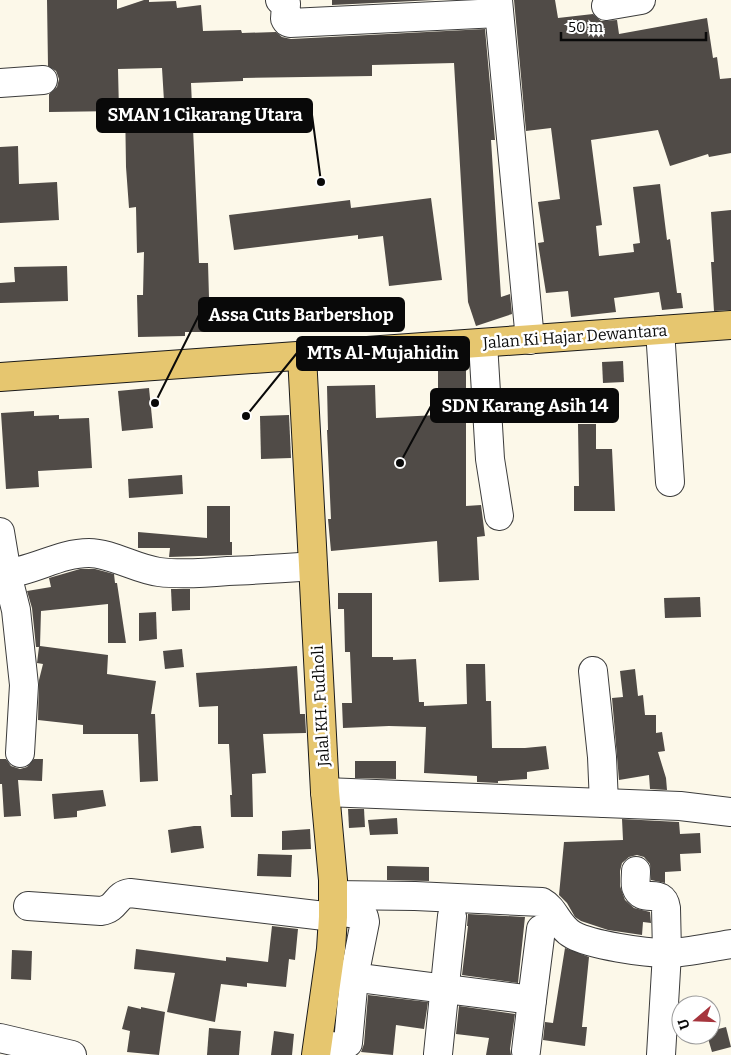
<svg xmlns="http://www.w3.org/2000/svg" width="731" height="1055" font-family="Bitter,serif">
	<rect width="100%" height="100%" fill="#fcf8e9"/>
	<g fill="#504b47">
		<polygon points="47,0 117,0 117,9 144,0 149,0 149,2 176,1 177,8 201,5 203,31 241,30 242,33 276,32 282,37 291,39 485,29 495,140 491,140 501,297 510,294 512,314 476,326 468,302 454,63 372,65 372,76 243,78 243,81 191,83 199,263 208,263 210,332 185,332 185,336 138,337 137,295 143,295 144,252 137,253 136,207 129,208 126,167 125,102 164,101 162,68 118,69 119,111 49,112 49,94 57,87 59,79 56,71 48,66"/>
		<polygon points="332,0 435,0 332,5"/>
		<polygon points="514,0 555,0 558,18 593,14 601,21 617,20 619,34 707,18 713,58 717,57 720,79 731,78 731,153 709,157 708,154 670,166 658,130 591,140 602,225 596,226 599,256 634,252 633,244 640,243 633,187 660,184 667,240 670,239 677,293 681,293 683,308 662,310 659,292 614,298 616,312 571,317 568,291 546,293 538,243 544,242 538,202 560,199 551,128 526,131"/>
		<polygon points="18,146 19,184 57,182 59,220 0,223 0,147"/>
		<polygon points="431,198 442,280 389,286 383,236 358,239 358,235 234,250 229,215 350,200 351,208"/>
		<polygon points="731,210 731,310 714,311 711,262 714,262 711,212"/>
		<polygon points="67,266 68,301 0,303 0,283 15,282 14,267"/>
		<polygon points="623,361 624,382 603,383 602,362"/>
		<polygon points="438,370 466,370 466,506 481,505 485,536 477,537 479,580 439,582 437,541 331,551 328,519 331,519 327,430 328,430 327,386 375,385 376,418 438,415"/>
		<polygon points="149,388 153,428 122,431 118,391"/>
		<polygon points="34,411 34,416 59,415 59,419 89,418 92,468 38,471 39,487 6,489 1,413"/>
		<polygon points="289,415 291,458 261,459 260,416"/>
		<polygon points="578,424 596,424 596,449 612,449 615,511 574,511 574,486 579,486"/>
		<polygon points="182,475 183,494 129,498 128,479"/>
		<polygon points="207,506 230,506 230,542 232,542 232,555 169,557 170,548 138,548 138,532 207,538"/>
		<polygon points="80,569 95,569 114,574 115,583 117,583 126,643 108,643 108,604 41,611 40,646 108,655 107,674 156,681 151,714 155,714 158,781 140,782 138,734 83,734 83,725 38,720 39,680 43,664 37,663 39,647 36,647 32,608 27,591 51,587 49,578"/>
		<polygon points="171,589 190,589 190,610 172,611"/>
		<polygon points="338,593 372,593 372,657 393,657 393,660 416,659 419,702 424,702 424,706 467,704 466,664 485,664 486,701 491,701 492,748 525,748 546,746 549,769 527,772 527,779 498,781 498,783 477,782 477,776 424,773 426,727 389,726 343,728 342,703 352,703 350,652 345,652 344,609 338,609"/>
		<polygon points="700,597 701,617 665,618 664,598"/>
		<polygon points="156,612 157,639 139,641 139,613"/>
		<polygon points="182,649 184,667 165,669 163,651"/>
		<polygon points="297,666 300,714 305,714 306,733 263,734 266,773 252,774 253,817 231,817 230,795 232,795 229,744 218,744 218,706 199,707 196,673"/>
		<polygon points="635,669 638,696 643,695 645,715 656,715 656,733 662,732 665,751 658,752 666,778 667,790 650,789 649,775 619,780 612,698 623,697 620,671"/>
		<polygon points="0,759 6,759 11,766 20,769 27,767 34,759 43,759 42,781 18,780 21,816 4,817 2,784 0,784"/>
		<polygon points="355,761 396,761 396,779 355,778"/>
		<polygon points="103,790 106,806 77,811 77,817 54,819 52,794"/>
		<polygon points="348,809 364,809 365,827 349,828"/>
		<polygon points="397,818 398,834 370,835 368,820"/>
		<polygon points="622,819 679,822 680,834 700,833 701,853 680,854 681,871 665,872 665,883 651,880 650,864 644,857 637,855 629,857 622,863 620,871 620,886 625,900 634,908 650,912 651,923 643,922 642,935 608,930 581,921 575,917 567,903 559,895 564,842 623,840"/>
		<polygon points="194,826 201,826 204,848 171,853 168,830"/>
		<polygon points="310,829 311,849 282,850 282,831"/>
		<polygon points="258,854 292,855 291,877 257,876"/>
		<polygon points="387,866 429,867 429,881 387,880"/>
		<polygon points="468,914 525,917 518,983 462,975 468,926 467,926"/>
		<polygon points="272,926 298,929 295,960 289,959 286,987 247,983 247,987 221,984 215,1022 167,1012 175,973 134,969 136,949 226,961 226,957 268,962"/>
		<polygon points="565,948 589,957 582,1027 587,1027 585,1046 543,1040 545,1022 553,1023"/>
		<polygon points="12,950 32,951 31,980 11,979"/>
		<polygon points="368,995 428,1002 424,1029 396,1025 393,1055 361,1052 364,1044"/>
		<polygon points="128,1006 141,1009 141,1007 165,1012 159,1055 127,1052 130,1031 122,1029"/>
		<polygon points="459,1006 515,1014 510,1049 511,1055 486,1055 489,1038 456,1034"/>
		<polygon points="726,1027 731,1047 712,1052 707,1035 711,1035 711,1031"/>
		<polygon points="209,1028 241,1031 239,1055 207,1055"/>
		<polygon points="274,1031 294,1034 292,1055 271,1055"/>
	</g>
	<g fill="none" stroke-linecap="round" stroke-linejoin="round">
		<g stroke="#3c3c3c" stroke-width="30">
			<g id="minor">
				<polyline points="280,0 286,4 285,19 287,22 290,23 499,13"/>
				<polyline points="498,0 530,340"/>
				<polyline points="606,6 641,0"/>
				<polyline points="0,83 43,80"/>
				<polyline points="660,330 670,482"/>
				<polyline points="483,343 490,459 499,516"/>
				<polyline points="0,532 7,574 16,610 24,685 20,753"/>
				<path d="M 0,574 C 31,573 58,553 89,553 C 111,553 136,569 159,572 C 182,575 206,573 228,571 C 256,570 285,568 313,566"/>
				<polyline points="593,671 602,757 604,803"/>
				<polyline points="325,792 680,806 731,812"/>
				<path d="M 636,871 C 636,876 635,882 636,887 C 642,905 663,886 666,908 L 667,953 L 661,1055"/>
				<path d="M 333,895 L 415,896 L 542,902 C 555,909 558,927 573,935 C 591,945 645,953 666,953 C 687,953 710,947 731,944"/>
				<path d="M 28,906 L 101,911 C 118,908 115,895 130,893 L 333,917"/>
				<polyline points="328,974 532,1000 541,929"/>
				<polyline points="0,1038 72,1055"/>
				<polyline points="318,1044 339,1047 348,1043 354,977 365,922 364,917 359,914 333,911"/>
				<polyline points="526,1051 532,1000"/>
				<polyline points="438,1054 452,916"/>
			</g>
		</g>
		<g stroke="#1a1a1a" stroke-width="30">
			<g id="major">
				<polyline points="302,356 325,792 333,880 333,917 331,949 316,1055"/>
				<polyline points="0,377 731,325"/>
			</g>
		</g>
		<use href="#minor" stroke="#fff" stroke-width="28"/>
		<use href="#major" stroke="#e6c66f" stroke-width="28"/>
	</g>
	<g text-anchor="middle" stroke-width="5" stroke-linejoin="round" paint-order="stroke">
		<g font-size="16" fill="#090909" stroke="#fff">
			<text transform="translate(575 336) rotate(-4)" y="6">Jalan Ki Hajar Dewantara</text>
			<text transform="translate(320 706) rotate(-93)" y="6">Jalal KH. Fudholi</text>
		</g>
	</g>
	<path fill="none" stroke="#090909" stroke-width="2" d="M321 182L312 115M155 403L199 315M246 416L297 353M400 463L431 406"/>
	<g fill="#090909" stroke="#fff" stroke-width="2">
		<circle cx="321" cy="182" r="5"/>
		<circle cx="155" cy="403" r="5"/>
		<circle cx="246" cy="416" r="5"/>
		<circle cx="400" cy="463" r="5"/>
	</g>
	<g fill="#090909" stroke="#090909" stroke-width="2">
		<rect x="97" y="99" width="215" height="33" rx="5"/>
		<rect x="199" y="298" width="205" height="33" rx="5"/>
		<rect x="297" y="337" width="172" height="33" rx="5"/>
		<rect x="431" y="389" width="187" height="33" rx="5"/>
	</g>
	<g font-size="18" text-anchor="middle" font-weight="bold" fill="#fff">
		<text x="205" y="121">SMAN 1 Cikarang Utara</text>
		<text x="301" y="321">Assa Cuts Barbershop</text>
		<text x="383" y="359">MTs Al-Mujahidin</text>
		<text x="525" y="412">SDN Karang Asih 14</text>
	</g>
	<g transform="translate(696 1020) rotate(251)"><circle r="24" fill="#ffffff" stroke="#9d9d9d"/>
	<path d="M0-4L9 19L0 12L-9 19Z" fill="#a6353d"/>
	<text y="-8" font-size="14" font-weight="bold" text-anchor="middle" fill="#090909">U</text>
	</g>
	<path d="M561 32v8h145v-8" fill="none" stroke="#090909" stroke-width="2.5"/>
	<text x="568" y="32" font-size="15" fill="#090909" stroke="#ffffff" stroke-width="4" paint-order="stroke">50 m</text>
</svg>
